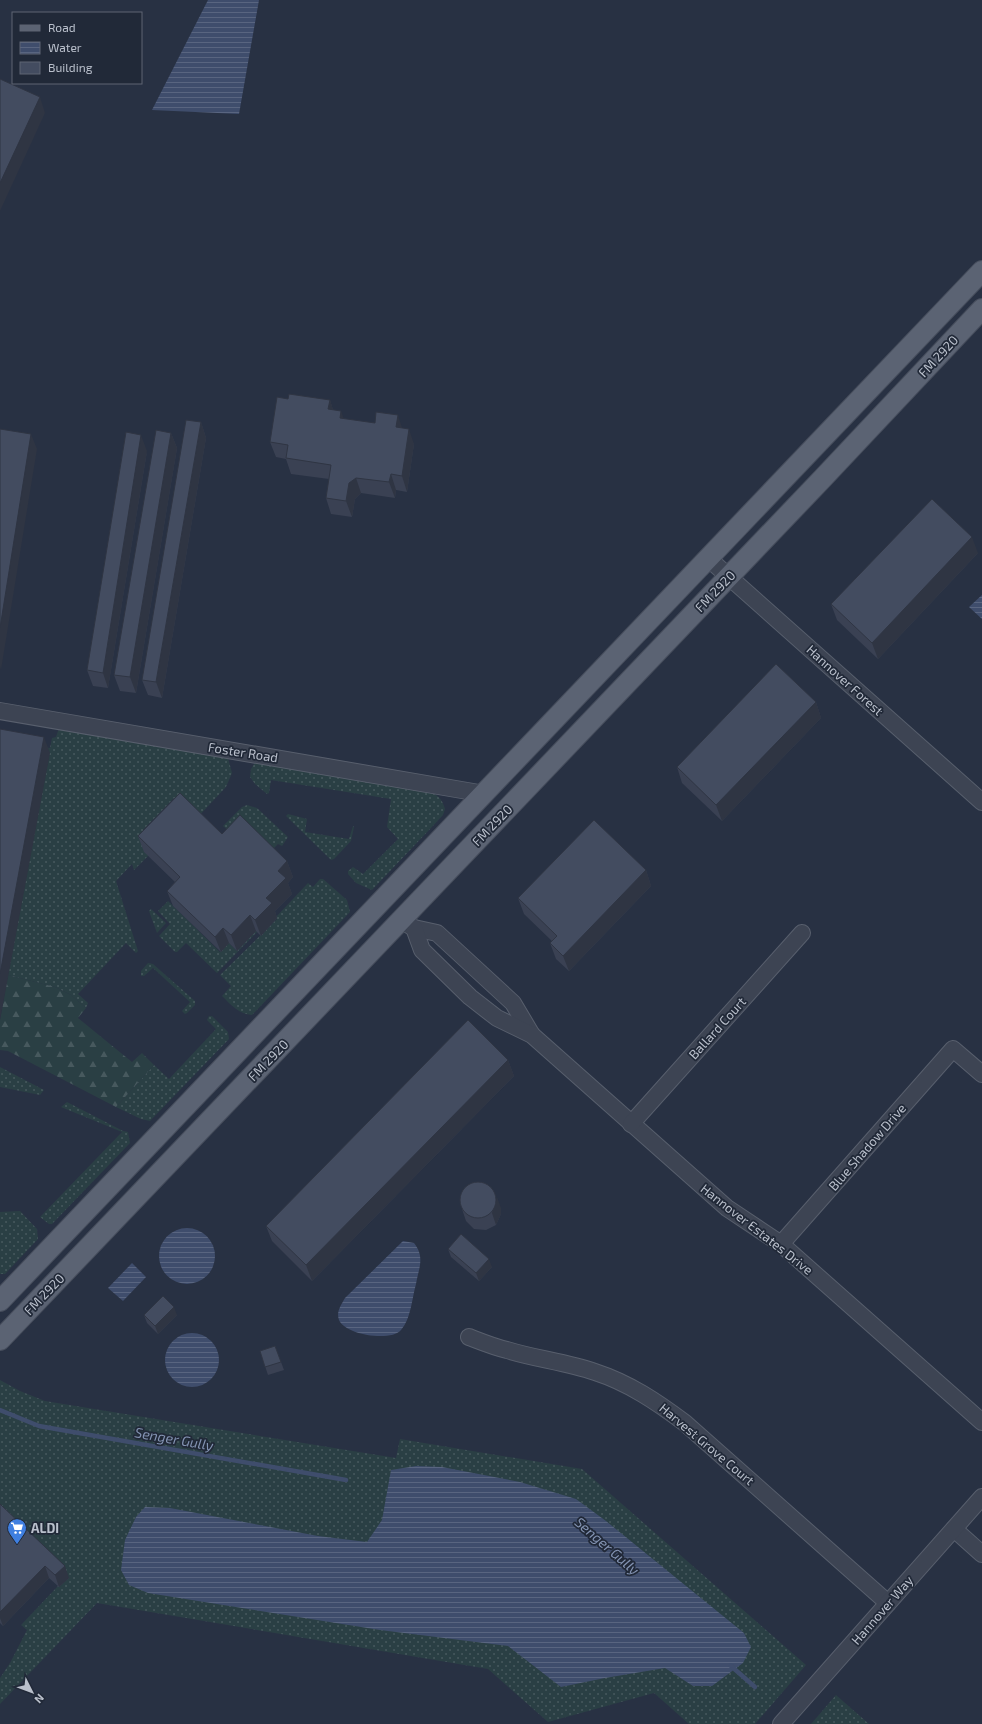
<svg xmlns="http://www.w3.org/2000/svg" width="982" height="1724" font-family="'Exo 2',sans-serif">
	<defs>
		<pattern id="grass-dots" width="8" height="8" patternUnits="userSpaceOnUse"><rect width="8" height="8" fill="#2a3f44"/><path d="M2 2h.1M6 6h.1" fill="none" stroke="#47595e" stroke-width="1.8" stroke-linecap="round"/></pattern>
		<pattern id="forest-firs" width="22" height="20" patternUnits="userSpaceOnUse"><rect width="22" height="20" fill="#2a3f44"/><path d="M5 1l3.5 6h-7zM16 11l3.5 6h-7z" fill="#47595e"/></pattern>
		<pattern id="water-rules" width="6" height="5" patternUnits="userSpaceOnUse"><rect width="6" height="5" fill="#3f4d6c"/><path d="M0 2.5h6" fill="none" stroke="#596580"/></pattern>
	</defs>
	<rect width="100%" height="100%" fill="#283143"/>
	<g fill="url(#grass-dots)">
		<polygon points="62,729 226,756 228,758 232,773 226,787 196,819 174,798 143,830 155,841 148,856 134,870 132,864 116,881 138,951 136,953 126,943 78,994 88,1003 86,1008 71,995 55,987 8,975 0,740 8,730 9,730 8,741 50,748 52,738 56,737 58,731"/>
		<path d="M 256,761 L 426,791 C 437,794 442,798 445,809 L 443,815 L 431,828 L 372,890 L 356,883 L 348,874 L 348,871 L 353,867 L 363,874 L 398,839 L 387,827 L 391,799 L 271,780 L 269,793 L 267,794 L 255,784 L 250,777 L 251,769 Z"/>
		<polygon points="247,805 257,808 288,837 282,846 278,844 271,851 235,836 223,826 242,807"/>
		<polygon points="288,814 307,819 305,832 349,839 353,826 354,827 351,841 334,859 331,860 286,816"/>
		<path d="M 320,879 L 323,879 L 347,900 L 350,912 L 252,1015 C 239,1014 231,1005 222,996 L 231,986 L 220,975 L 277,919 L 276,917 L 308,883 L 313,887 Z"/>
		<polygon points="168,901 220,952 229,943 237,951 256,931 257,932 217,973 186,943 177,952 175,952 159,936 170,924 158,911"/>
		<polygon points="151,909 166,923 157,933 149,911"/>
		<polygon points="148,963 153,964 195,1001 195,1005 187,1013 185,1014 182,1011 190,1002 153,968 144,976 141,976 141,971"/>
		<polygon points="209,1016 212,1016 228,1032 229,1039 150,1121 141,1119 116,1107 154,1065 169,1079 216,1029 207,1020"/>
		<polygon points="0,1067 44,1090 40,1095 0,1087"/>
		<polygon points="67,1102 123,1131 128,1132 130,1143 52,1224 49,1224 40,1217 122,1132 61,1107"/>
		<polygon points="20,1211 37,1229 38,1239 5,1274 0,1274 0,1212"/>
		<polygon points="0,1380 20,1391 45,1401 396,1458 400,1439 582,1469 806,1665 755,1724 689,1724 654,1693 548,1722 488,1669 97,1603 0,1704 0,1678 10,1663 27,1630 21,1625 58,1586 60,1587 0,1506"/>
		<polygon points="836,1695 869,1724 811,1724"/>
	</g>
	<polygon fill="url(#forest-firs)" points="8,975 55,987 71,995 86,1008 78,1018 132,1062 142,1053 154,1065 116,1107 8,1051 0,1050 0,1020"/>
	<g fill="url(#water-rules)">
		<polygon points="208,0 259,0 239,114 152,110"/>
		<polygon points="982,595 982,619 969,607"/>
		<circle cx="187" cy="1256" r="28"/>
		<path d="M 403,1241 L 414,1243 C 425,1257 419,1267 416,1284 C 412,1298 411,1319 401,1330 C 391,1342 345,1335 339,1320 C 336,1312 341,1305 345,1298 Z"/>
		<polygon points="132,1263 146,1277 123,1301 108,1288"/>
		<circle cx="192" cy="1360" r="27"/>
		<polygon points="416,1466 442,1467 520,1482 576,1499 606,1521 744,1633 751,1647 743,1663 712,1686 693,1686 665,1668 605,1678 561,1687 508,1646 380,1630 148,1593 129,1585 121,1570 125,1540 136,1517 145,1507 170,1508 318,1536 367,1542 382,1520 391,1470"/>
	</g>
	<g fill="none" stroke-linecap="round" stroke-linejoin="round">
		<g stroke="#3f4d6c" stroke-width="4.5">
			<polyline points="0,1410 39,1426 346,1480"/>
			<polyline points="731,1666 755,1687"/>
		</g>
		<g stroke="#585f6d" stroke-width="18">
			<g id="minor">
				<polyline points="709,559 982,802"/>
				<polyline points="0,711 485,794"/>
				<polyline points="407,924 414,928 437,933 513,1003 532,1035"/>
				<polyline points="414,928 422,950 470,997 497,1018 532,1035 727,1208 781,1244 982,1422"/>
				<polyline points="631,1124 802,933"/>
				<polyline points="781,1244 953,1049 982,1074"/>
				<path d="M 469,1337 C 482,1342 494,1347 507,1350 C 536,1359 566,1362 595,1372 C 629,1383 657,1402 685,1423 L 888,1603"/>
				<polyline points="954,1529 982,1554"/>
				<polyline points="781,1724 982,1497"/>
			</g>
		</g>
		<g stroke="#464d5c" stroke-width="22">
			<g id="major">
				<polyline points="0,1301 982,271"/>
				<polyline points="0,1340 823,478 982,309"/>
			</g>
		</g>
		<use href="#minor" stroke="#3d4453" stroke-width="16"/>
		<use href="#major" stroke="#5b6373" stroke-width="20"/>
	</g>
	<g fill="#3a4153">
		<polygon points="288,399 330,400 333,410 344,419 402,428 414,444 407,492 396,490 395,498 361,493 355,499 352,517 331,514 326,498 329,479 291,474 286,459 276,457 270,442"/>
		<polygon points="201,422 206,438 162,698 148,695 142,680"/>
		<polygon points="171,433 177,448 136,693 120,691 114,675"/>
		<polygon points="147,451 108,688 93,686 87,670"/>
		<polygon points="978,553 878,659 837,620 831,604"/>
		<polygon points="816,702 821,718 722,821 682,783 677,767"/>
		<polygon points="222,834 287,861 293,877 288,883 292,894 275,911 277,918 261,936 256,931 237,951 229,943 221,952 173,906 167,891 175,882 144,852 138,836"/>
		<polygon points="646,870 651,886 569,971 556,959 550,943 552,941 524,914 518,898"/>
		<polygon points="508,1060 514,1076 312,1281 272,1241 266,1226"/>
		<polygon points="501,1208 501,1214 496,1225 486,1230 474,1229 466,1221 462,1209"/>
		<polygon points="448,1249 492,1267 479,1281 451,1257"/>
		<polygon points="144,1315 177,1315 158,1334 147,1323"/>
		<polygon points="275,1346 284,1370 268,1375 260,1351"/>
		<polygon points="0,1504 69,1578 59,1587 49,1578 3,1626 0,1623"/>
	</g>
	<g fill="#2f3543">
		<polygon points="40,97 45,113 0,211 0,183"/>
		<polygon points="330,400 335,416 328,409"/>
		<polygon points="341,411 347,427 340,418"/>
		<polygon points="398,415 403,431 396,427"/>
		<polygon points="201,422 206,438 162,698 156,682"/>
		<polygon points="409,429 414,444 407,492 402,476"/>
		<polygon points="171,433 177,448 136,693 130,677"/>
		<polygon points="31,434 37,449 1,670 0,666 0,628"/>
		<polygon points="141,435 147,451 108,688 103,673"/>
		<polygon points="391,474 396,490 395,498 389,482"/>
		<polygon points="356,478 361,493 355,499 352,517 346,501 349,483"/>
		<polygon points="972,537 978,553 878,659 872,643"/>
		<polygon points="816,702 821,718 722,821 716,805"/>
		<polygon points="44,737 50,753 0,1020 0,974"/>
		<polygon points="287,861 293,877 288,883 292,894 275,911 277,918 261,936 255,920 266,898 278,871"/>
		<polygon points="646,870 651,886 569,971 563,956"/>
		<polygon points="250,915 256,931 237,951 231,935"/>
		<polygon points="223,928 229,943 221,952 215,937"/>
		<polygon points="508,1060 514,1076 312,1281 306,1265"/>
		<polygon points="497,1197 501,1208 501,1214 496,1225 492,1213"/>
		<polygon points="489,1259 492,1267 479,1281 476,1273"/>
		<polygon points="174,1307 177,1315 158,1334 155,1326"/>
		<polygon points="45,1566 49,1578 3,1626 0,1618 0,1612"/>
		<polygon points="65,1566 69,1578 59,1587 55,1575"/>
	</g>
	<g fill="#434c60" stroke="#2f3543">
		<polygon points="0,79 40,97 0,183"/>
		<polygon points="289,394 330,400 328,409 341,411 340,418 375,423 376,412 398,415 396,427 409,429 402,476 391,474 389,482 356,478 349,483 346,501 326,498 331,465 286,458 288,445 270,442 277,397 288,399"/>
		<polygon points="186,420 201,422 156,682 142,680"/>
		<polygon points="0,429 31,434 0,628"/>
		<polygon points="156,430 171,433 130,677 114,675"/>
		<polygon points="126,432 141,435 103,673 87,670"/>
		<polygon points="932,499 972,537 872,643 831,604"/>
		<polygon points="776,664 816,702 716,805 677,767"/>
		<polygon points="0,729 44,737 0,974"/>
		<polygon points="180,793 222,834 240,815 287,861 278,871 286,878 266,898 272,903 255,920 250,915 231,935 223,928 215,937 167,891 180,877 138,836"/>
		<polygon points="594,820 646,870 563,956 550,943 557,936 518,898"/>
		<polygon points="468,1020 508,1060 306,1265 266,1226"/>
		<circle cx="478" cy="1200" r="18"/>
		<polygon points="461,1234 489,1259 476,1273 448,1249"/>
		<polygon points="163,1296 174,1307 155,1326 144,1315"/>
		<polygon points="275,1346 281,1362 265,1367 260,1351"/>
		<polygon points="0,1504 65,1566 55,1575 45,1566 0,1612"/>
	</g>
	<defs>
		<g id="supermarket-pin" transform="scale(1)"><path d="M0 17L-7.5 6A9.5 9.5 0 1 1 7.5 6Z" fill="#3f7fe0" stroke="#212938"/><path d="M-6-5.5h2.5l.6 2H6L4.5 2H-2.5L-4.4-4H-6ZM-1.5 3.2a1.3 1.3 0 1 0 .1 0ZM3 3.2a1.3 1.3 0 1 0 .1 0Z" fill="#fff"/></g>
	</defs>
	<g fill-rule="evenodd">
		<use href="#supermarket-pin" x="17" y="1528"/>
	</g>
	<g text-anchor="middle" stroke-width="3.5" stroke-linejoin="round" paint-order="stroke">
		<g font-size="13" fill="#bac0cc" stroke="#212938">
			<text transform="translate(938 356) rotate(-47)" y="5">FM 2920</text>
			<text transform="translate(715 591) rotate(-46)" y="5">FM 2920</text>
			<text transform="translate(845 680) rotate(42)" y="5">Hannover Forest</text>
			<text transform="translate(243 752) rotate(9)" y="5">Foster Road</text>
			<text transform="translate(492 825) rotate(-46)" y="5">FM 2920</text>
			<text transform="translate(717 1028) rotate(-48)" y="5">Ballard Court</text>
			<text transform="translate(268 1060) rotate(-46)" y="5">FM 2920</text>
			<text transform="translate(867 1147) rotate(-49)" y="5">Blue Shadow Drive</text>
			<text transform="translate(757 1229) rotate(38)" y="5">Hannover Estates Drive</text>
			<text transform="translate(44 1294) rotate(-46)" y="5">FM 2920</text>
			<text transform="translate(707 1444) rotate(40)" y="5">Harvest Grove Court</text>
			<text transform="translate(882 1610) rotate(-49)" y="5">Hannover Way</text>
		</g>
		<g font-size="13" font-weight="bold" fill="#bac0cc" stroke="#212938" text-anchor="start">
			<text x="31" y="1533">ALDI</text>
		</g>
		<g font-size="14" font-style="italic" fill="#8393b2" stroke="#212938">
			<text transform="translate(174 1439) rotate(10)" y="5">Senger Gully</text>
			<text transform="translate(607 1546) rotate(41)" y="5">Senger Gully</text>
		</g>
	</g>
	<rect x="12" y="12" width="130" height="72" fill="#212938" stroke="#5e6573"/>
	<rect x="20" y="25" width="20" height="6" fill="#5b6373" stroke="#5e6573"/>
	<text x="48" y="32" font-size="12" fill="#bac0cc">Road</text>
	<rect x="20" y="42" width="20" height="12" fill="url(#water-rules)" stroke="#5e6573"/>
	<text x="48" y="52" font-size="12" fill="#bac0cc">Water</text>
	<rect x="20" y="62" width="20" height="12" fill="#434c60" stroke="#5e6573"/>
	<text x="48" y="72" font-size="12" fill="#bac0cc">Building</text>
	<g transform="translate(32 1692) rotate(132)" stroke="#212938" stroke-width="3" paint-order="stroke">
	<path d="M0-3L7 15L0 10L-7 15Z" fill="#bac0cc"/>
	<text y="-6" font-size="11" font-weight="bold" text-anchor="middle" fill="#bac0cc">N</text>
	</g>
</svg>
